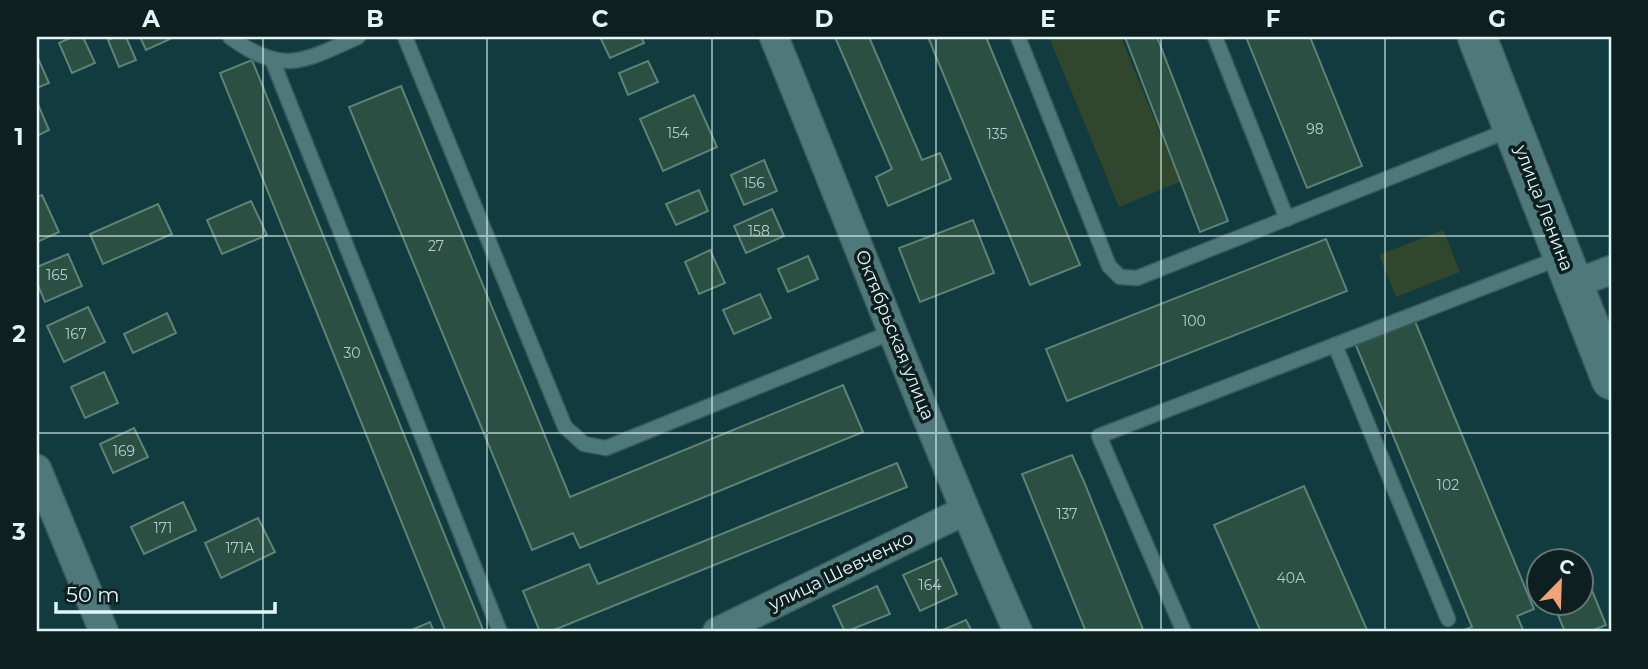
<svg xmlns="http://www.w3.org/2000/svg" width="1648" height="669" font-family="Montserrat,sans-serif">
	<rect width="100%" height="100%" fill="#113b3e"/>
	<g fill="#30472d">
		<polygon points="1049,37 1121,37 1180,182 1119,207"/>
		<polygon points="1443,230 1460,272 1396,297 1379,255"/>
	</g>
	<g fill="#2c4f44" stroke="#5e8376" stroke-width="2">
		<polygon points="72,37 83,37 95,63 72,73 59,43"/>
		<polygon points="116,37 126,37 136,60 119,67 108,40"/>
		<polygon points="140,37 169,37 170,39 146,50"/>
		<polygon points="600,37 641,37 644,43 610,58"/>
		<polygon points="835,37 869,37 922,160 940,153 951,179 888,206 876,177 892,169"/>
		<polygon points="928,37 986,37 1080,265 1030,285"/>
		<polygon points="1125,37 1157,37 1228,221 1200,232"/>
		<polygon points="1246,37 1310,37 1362,166 1307,188"/>
		<polygon points="37,56 49,83 37,88"/>
		<polygon points="252,60 484,632 446,632 220,73"/>
		<polygon points="648,61 658,82 628,95 619,73"/>
		<polygon points="401,86 570,497 843,385 863,432 580,548 573,533 532,550 349,107"/>
		<polygon points="694,95 717,147 663,171 640,119"/>
		<polygon points="37,102 49,130 37,136"/>
		<polygon points="764,160 777,191 744,205 731,175"/>
		<polygon points="699,190 708,211 676,225 666,204"/>
		<polygon points="42,195 59,232 37,242 37,197"/>
		<polygon points="251,201 267,235 222,254 207,220"/>
		<polygon points="158,204 172,234 103,264 90,234"/>
		<polygon points="772,209 784,236 746,253 734,226"/>
		<polygon points="973,220 994,273 920,302 899,248"/>
		<polygon points="1326,239 1347,291 1067,401 1046,349"/>
		<polygon points="710,250 725,283 699,294 685,262"/>
		<polygon points="68,254 82,286 45,302 37,283 37,267"/>
		<polygon points="808,256 818,279 788,292 778,269"/>
		<polygon points="760,294 771,318 734,334 723,310"/>
		<polygon points="88,307 105,342 64,362 47,326"/>
		<polygon points="167,313 176,333 133,353 124,334"/>
		<polygon points="1414,319 1534,609 1517,616 1524,632 1458,632 1472,627 1355,343"/>
		<polygon points="104,372 118,403 85,418 71,387"/>
		<polygon points="134,428 148,457 113,473 100,444"/>
		<polygon points="1072,455 1085,484 1144,632 1086,632 1022,474"/>
		<polygon points="897,463 907,487 549,632 540,632 523,591 589,564 598,584"/>
		<polygon points="1304,486 1368,632 1261,632 1214,525"/>
		<polygon points="183,502 196,530 144,554 131,527"/>
		<polygon points="258,518 275,552 221,578 205,543"/>
		<polygon points="941,558 957,594 920,611 903,575"/>
		<polygon points="877,586 890,614 845,632 833,606"/>
		<polygon points="1591,588 1606,625 1589,632 1565,632 1553,603 1582,602 1582,591"/>
		<polygon points="966,620 972,632 938,632"/>
		<polygon points="430,622 434,632 407,632"/>
	</g>
	<g fill="none" stroke-linecap="round" stroke-linejoin="round">
		<g stroke="#3b595b" stroke-width="17">
			<g id="lane">
				<path d="M 230,37 C 283,76 304,61 358,37"/>
				<polyline points="405,37 565,427 584,444 606,448 895,331"/>
				<polyline points="1018,37 1109,266 1120,277 1137,278 1512,129"/>
				<polyline points="1215,37 1287,219"/>
				<polyline points="273,62 500,632"/>
				<polyline points="1335,345 1562,257"/>
				<polyline points="1184,632 1099,436 1335,345 1448,619"/>
			</g>
		</g>
		<g stroke="#3b595b" stroke-width="31">
			<g id="street">
				<path d="M 774,37 C 855,235 931,436 1018,632"/>
				<polyline points="1574,284 1611,270"/>
				<polyline points="37,469 104,632"/>
				<polyline points="717,632 964,511"/>
			</g>
		</g>
		<g stroke="#3b595b" stroke-width="41">
			<polyline id="secondary" points="1477,37 1611,380"/>
		</g>
		<use href="#lane" stroke="#4f787b" stroke-width="14"/>
		<use href="#street" stroke="#4f787b" stroke-width="28"/>
		<use href="#secondary" stroke="#4f787b" stroke-width="38"/>
	</g>
	<path fill="none" stroke="#e1f7f9" stroke-width="2" stroke-opacity="0.55" d="M 263,37 L 263,632M 487,37 L 487,632M 712,37 L 712,632M 936,37 L 936,632M 1161,37 L 1161,632M 1385,37 L 1385,632M 37,236 L 1611,236M 37,433 L 1611,433"/>
	<g text-anchor="middle" stroke-width="7" stroke-linejoin="round" paint-order="stroke">
		<g font-size="14" fill="#b4cdcc">
			<text x="1315" y="134">98</text>
			<text x="678" y="138">154</text>
			<text x="997" y="139">135</text>
			<text x="754" y="188">156</text>
			<text x="759" y="236">158</text>
			<text x="436" y="251">27</text>
			<text x="57" y="280">165</text>
			<text x="1194" y="326">100</text>
			<text x="76" y="339">167</text>
			<text x="352" y="358">30</text>
			<text x="124" y="456">169</text>
			<text x="1448" y="490">102</text>
			<text x="1067" y="519">137</text>
			<text x="163" y="533">171</text>
			<text x="240" y="553">171А</text>
			<text x="1291" y="583">40А</text>
			<text x="930" y="590">164</text>
		</g>
		<g font-size="18" fill="#e1f7f9" stroke="#0e1f20">
			<text transform="translate(1544 208) rotate(69)" y="6">улица Ленина</text>
			<text transform="translate(895 335) rotate(68)" y="6">Октябрьская улица</text>
			<text transform="translate(841 571) rotate(-26)" y="6">улица Шевченко</text>
		</g>
	</g>
	<rect width="1648" height="669" fill="none" stroke="#0e1f20" stroke-width="77"/>
	<g transform="translate(1560 582) rotate(23)"><circle r="33" fill="#0e1f20" stroke="#627577" stroke-width="2"/>
	<path d="M0-5L12 26L0 18L-12 26Z" fill="#f0a278"/>
	<text y="-10" font-size="19" font-weight="bold" text-anchor="middle" fill="#e1f7f9">С</text>
	</g>
	<path d="M56 602v10h219v-10" fill="none" stroke="#e1f7f9" stroke-width="3.5"/>
	<text x="66" y="602" font-size="21" fill="#e1f7f9" stroke="#0e1f20" stroke-width="5" paint-order="stroke">50 m</text>
	<rect x="38" y="38" width="1572" height="592" fill="none" stroke="#e1f7f9" stroke-width="2.5"/>
	<g font-size="23" text-anchor="middle" font-weight="bold" fill="#e1f7f9">
		<text x="151" y="27">A</text>
		<text x="375" y="27">B</text>
		<text x="600" y="27">C</text>
		<text x="824" y="27">D</text>
		<text x="1048" y="27">E</text>
		<text x="1273" y="27">F</text>
		<text x="1497" y="27">G</text>
		<text x="19" y="145">1</text>
		<text x="19" y="342">2</text>
		<text x="19" y="540">3</text>
	</g>
</svg>
